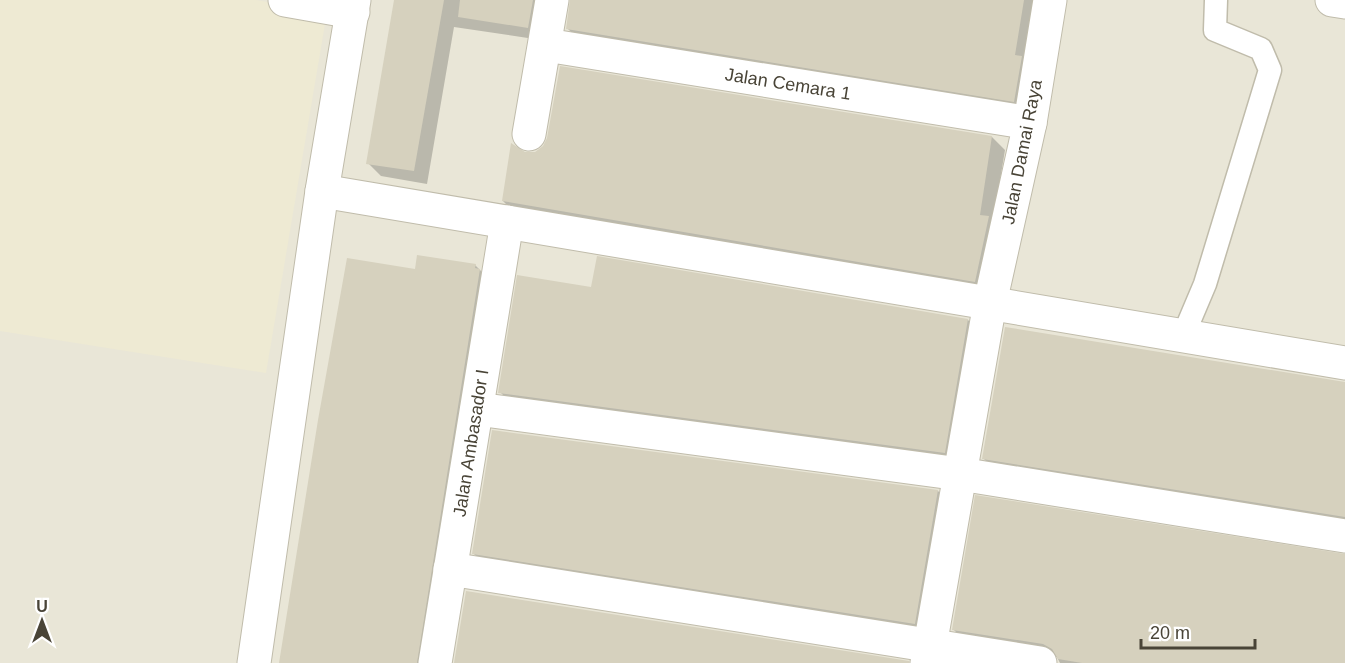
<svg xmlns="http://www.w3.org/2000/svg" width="1345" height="663" font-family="Helvetica,sans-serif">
	<rect width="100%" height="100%" fill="#f5f3e9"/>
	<rect fill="#e9e6d7" x="0" y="0" width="1345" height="663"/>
	<polygon fill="#eeead3" points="0,0 256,0 327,12 266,373 0,331"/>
	<g fill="#0003">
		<polygon points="395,0 551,0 541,40 454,27 427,184 381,176 368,163"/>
		<polygon points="572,0 1038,0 1027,114 581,42 568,29"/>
		<polygon points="992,137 1005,150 993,223 988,294 516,214 503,201 525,154"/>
		<polygon points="475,265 488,278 431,663 281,663 416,270"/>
		<polygon points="968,320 981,333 957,465 513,405 500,392"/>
		<polygon points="1345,383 1345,527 996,471 983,458"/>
		<polygon points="938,491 951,504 927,636 486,566 473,553"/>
		<polygon points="1345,556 1345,663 1060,663 1057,657 966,642 953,629"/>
	</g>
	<g fill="#d6d1be">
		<polygon points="394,0 444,0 414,171 366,164"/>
		<polygon points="460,0 533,0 528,28 458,17"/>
		<polygon points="570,0 1024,0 1015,55 1022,56 1014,102 566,29"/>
		<polygon points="560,66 992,136 980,215 989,216 975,282 502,201 511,143 525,152 535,152 543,146 547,138"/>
		<polygon points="417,255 476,264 475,268 480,269 417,663 279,663 318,420 347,258 415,269"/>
		<polygon points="597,256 968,319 945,453 498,393 517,275 591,287"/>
		<polygon points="1005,327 1345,382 1345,517 982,459"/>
		<polygon points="492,430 938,490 915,624 472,554"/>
		<polygon points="975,495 1345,554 1345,663 1082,663 1058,659 1052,649 1043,644 952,630"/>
		<polygon points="466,591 909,661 909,663 454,663"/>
	</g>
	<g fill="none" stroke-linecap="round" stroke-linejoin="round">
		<g stroke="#c0bcab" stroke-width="25">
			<polyline id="service" points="1183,336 1205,284 1270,70 1261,49 1215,30 1216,0"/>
		</g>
		<g stroke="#c0bcab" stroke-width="35">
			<g id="minor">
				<polyline points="285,0 353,12"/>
				<polyline points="1332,0 1345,2"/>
				<polyline points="546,45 1030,123"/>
				<polyline points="529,134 552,0"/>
				<polyline points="322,191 1345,363"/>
				<polyline points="477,409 960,474 1345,536"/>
				<polyline points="450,569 1040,663"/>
				<polyline points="435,663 507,222"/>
				<polyline points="927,663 990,303 1030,123 1050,0"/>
			</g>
		</g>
		<g stroke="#c0bcab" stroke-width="35">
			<polyline id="tertiary" points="254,663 322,191 354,0"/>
		</g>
		<use href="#service" stroke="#fff" stroke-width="22"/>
		<use href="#minor" stroke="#fff" stroke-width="33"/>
		<use href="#tertiary" stroke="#fff" stroke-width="33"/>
	</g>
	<g text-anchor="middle" stroke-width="4.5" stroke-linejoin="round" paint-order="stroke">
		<g font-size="18" fill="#494437" stroke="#fff">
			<text transform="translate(788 84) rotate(9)" y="6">Jalan Cemara 1</text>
			<text transform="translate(1022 152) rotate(-79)" y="6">Jalan Damai Raya</text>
			<text transform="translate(471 443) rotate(-81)" y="6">Jalan Ambasador I</text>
		</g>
	</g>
	<g transform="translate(42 621)" stroke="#ffffff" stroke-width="4.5" paint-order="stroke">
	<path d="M0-4.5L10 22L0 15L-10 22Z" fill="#494437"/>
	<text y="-9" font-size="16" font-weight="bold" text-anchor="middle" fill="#494437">U</text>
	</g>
	<path d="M1141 639v9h114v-9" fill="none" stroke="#494437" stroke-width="3"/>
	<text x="1150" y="639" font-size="18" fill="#494437" stroke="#ffffff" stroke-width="4.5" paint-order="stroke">20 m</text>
</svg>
